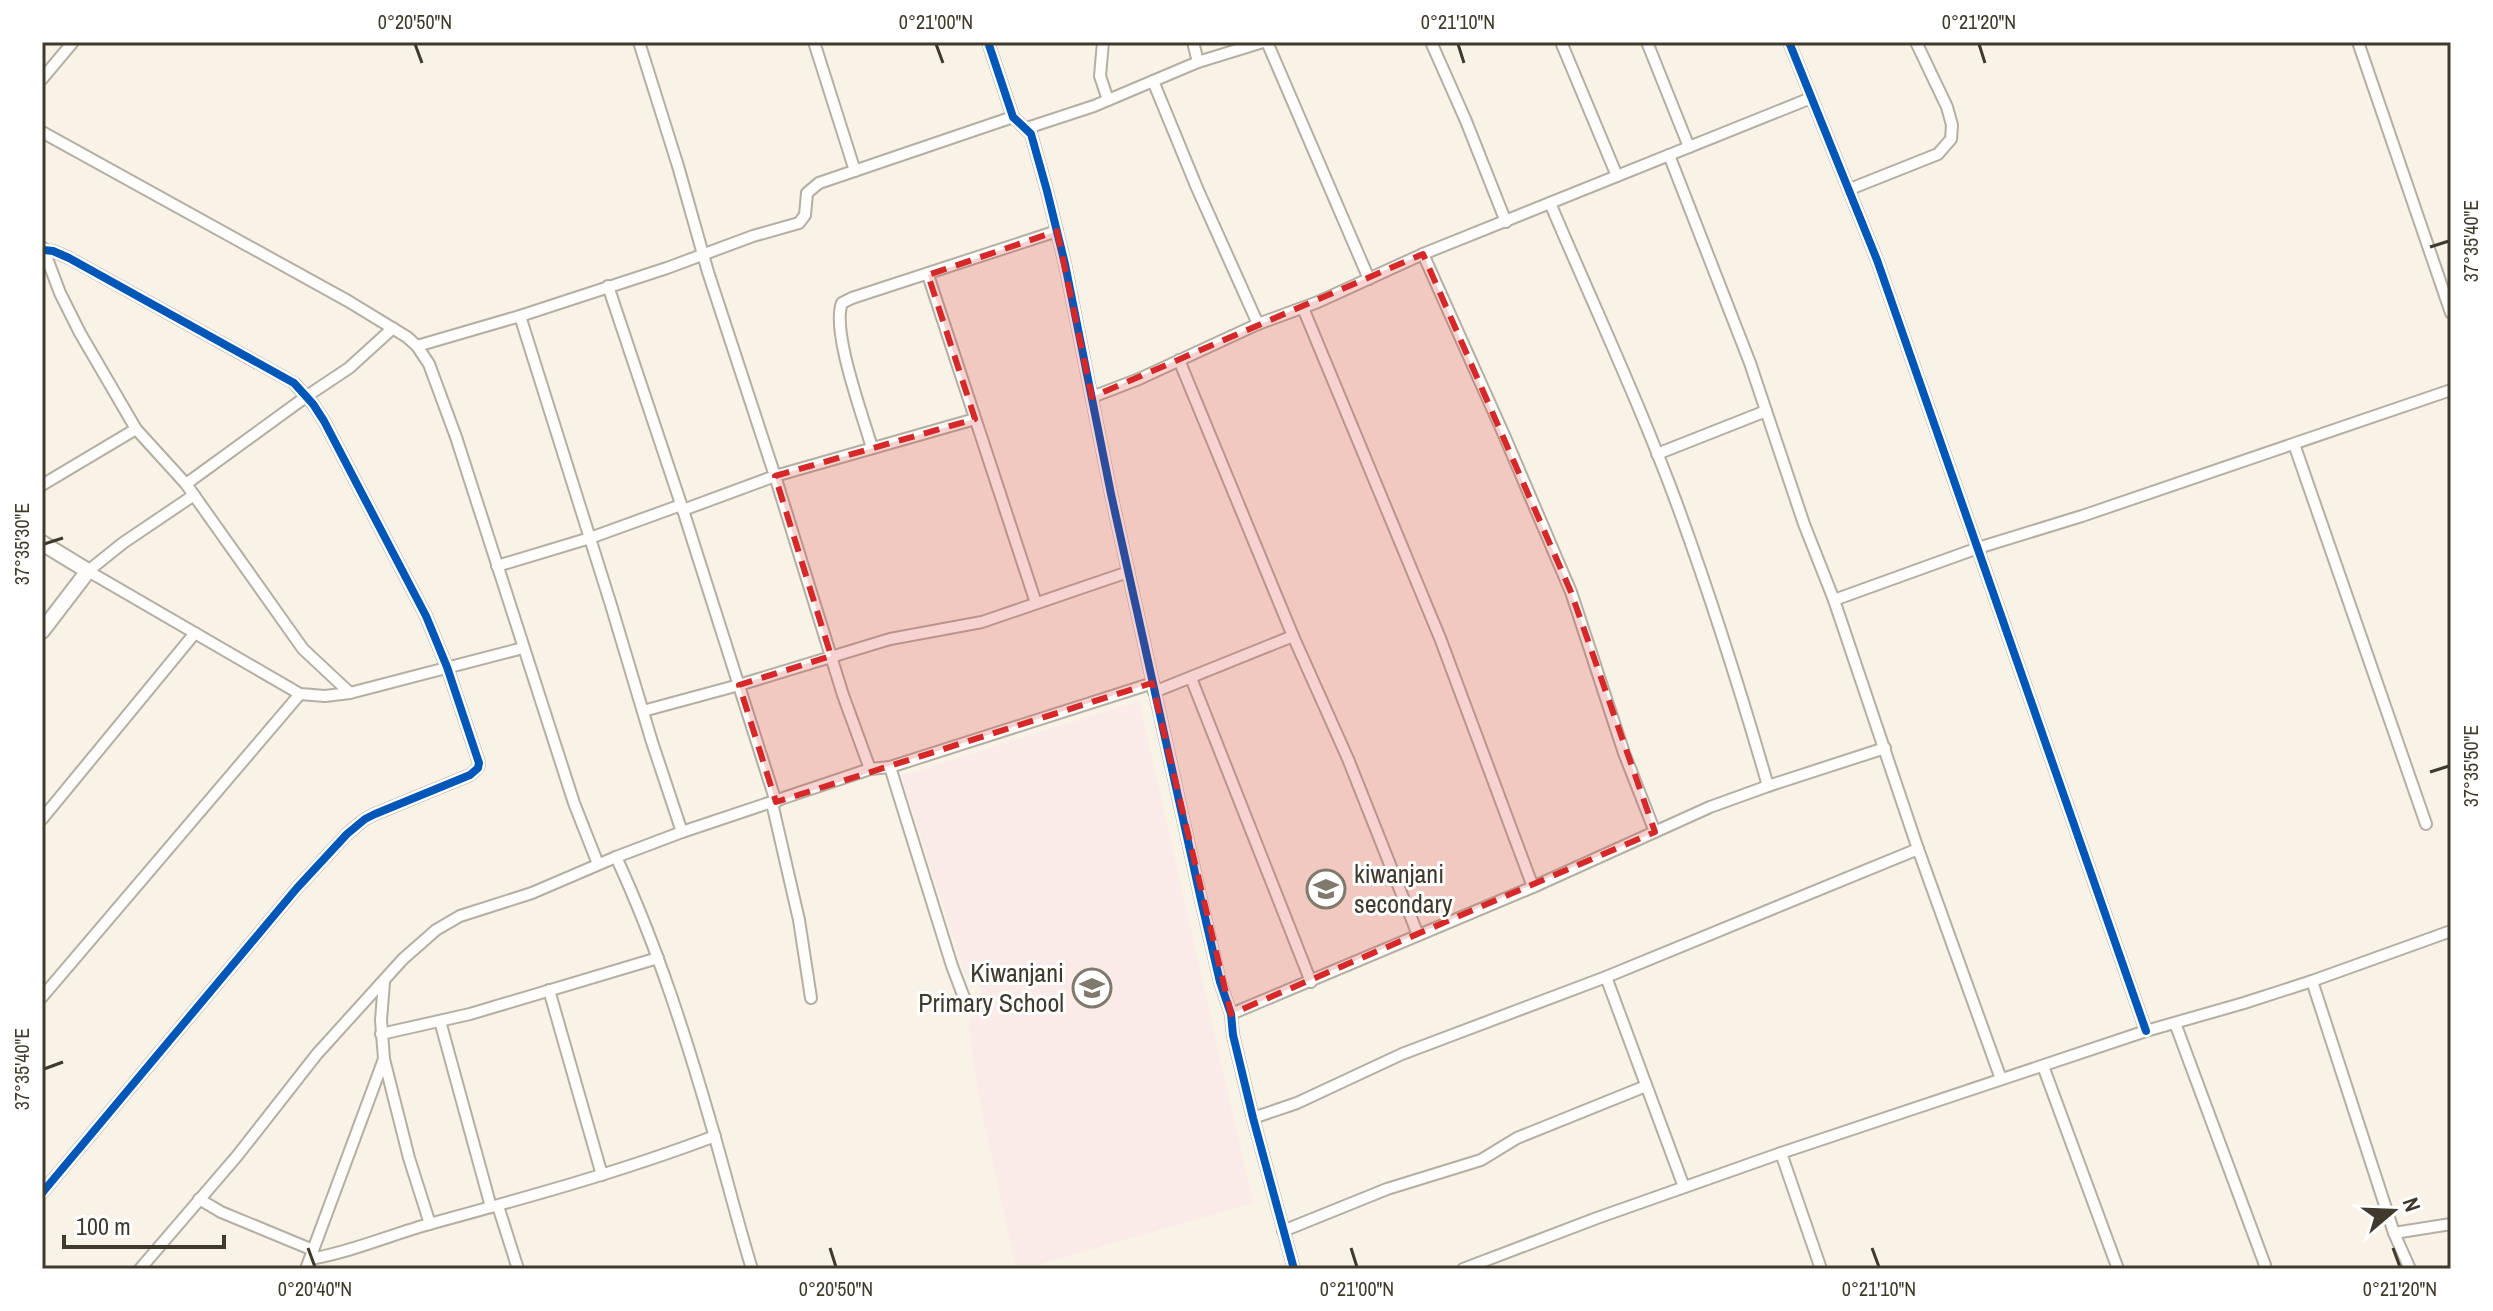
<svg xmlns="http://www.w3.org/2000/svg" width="2493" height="1311" font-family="'Archivo Narrow',sans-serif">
	<rect width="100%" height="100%" fill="#f8f2e7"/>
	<polygon fill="#faebe8" points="1139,701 1253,1203 1023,1269 1016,1269 979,1098 971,1046 969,1023 982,992 977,983 967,979 901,776"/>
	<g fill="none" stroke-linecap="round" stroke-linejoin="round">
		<g stroke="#b4afa3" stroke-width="14">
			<g id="street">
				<polyline points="639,42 678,166 708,272 775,476 843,695 870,769"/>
				<polyline points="814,42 855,171"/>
				<polyline points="988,42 1013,117 1031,134 1047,191 1065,264 1111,494 1201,900 1220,982 1231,1014 1233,1035 1253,1118 1294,1269"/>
				<polyline points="1103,42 1100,76 1108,100"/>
				<polyline points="1193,42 1198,62"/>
				<polyline points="1267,42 1369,279"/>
				<polyline points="1431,42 1466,121 1506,222"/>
				<polyline points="1561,42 1617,176"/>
				<polyline points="1647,42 1689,147"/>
				<polyline points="1789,42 1877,260 2146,1031"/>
				<polyline points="2358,42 2451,313"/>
				<polyline points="42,79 73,42"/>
				<polyline points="1153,81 1197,188 1258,324"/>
				<polyline points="1027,128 1094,106 1198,62 1263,42"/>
				<polyline points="42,132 348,301 407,337 417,346 429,364 456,437 574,803 598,864"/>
				<polyline points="1669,155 1750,363 1804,524 1834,600 1918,849 2001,1079"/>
				<polyline points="1850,189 1938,154 1951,139 1952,125 1947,107 1916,42"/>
				<path d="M 1550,203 C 1593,304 1640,404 1678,507 C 1711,598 1741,692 1768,786"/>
				<polyline points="43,248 60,293 80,333 136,429 186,484 303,649 350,693"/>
				<polyline points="1423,254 1504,435 1571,592 1624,753 1655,832"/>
				<polyline points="928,275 1036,603"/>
				<polyline points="608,286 683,510 776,802"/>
				<polyline points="1303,308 1440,638 1533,887"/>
				<polyline points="520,316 611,605 652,742 682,832"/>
				<polyline points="417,346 520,316 667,268 753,236 799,223 805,215 807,193 819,183 1013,117"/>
				<polyline points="1179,360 1293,636 1348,759 1418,935"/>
				<polyline points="1092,397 1139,379 1258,324 1318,302 1423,254 1811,98"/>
				<polyline points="2294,444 2426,824"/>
				<path d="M 872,448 C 863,416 831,331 842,303 L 852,298 L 1057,231"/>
				<polyline points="1657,454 1766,411"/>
				<polyline points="186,484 307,396 349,368 393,328"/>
				<polyline points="42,485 136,429"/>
				<polyline points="194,495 123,543 88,571 300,694 325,696 350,693 523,648"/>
				<polyline points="683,510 775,476 975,419"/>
				<polyline points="497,566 590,538 681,505"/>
				<polyline points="1834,600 1978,548 2082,516 2451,390"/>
				<polyline points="1191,678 1311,982"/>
				<polyline points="1154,692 1293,636"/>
				<polyline points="643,711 739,685 890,639 982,622 1128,572"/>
				<polyline points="890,767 952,966 968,1008 979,1002"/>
				<polyline points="772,803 799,920 811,998"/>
				<polyline points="42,819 195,633"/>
				<path d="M 616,857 C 657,945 687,1040 714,1134 C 727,1179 738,1224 752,1269"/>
				<polyline points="1606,977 1684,1187"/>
				<polyline points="2312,981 2394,1233 2410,1269"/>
				<polyline points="384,982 381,1020 384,1059 409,1158 430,1224"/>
				<polyline points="549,990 602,1175"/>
				<polyline points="42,997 300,694"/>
				<polyline points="1231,1014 1533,887 1710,807 1768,786 1885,748"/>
				<polyline points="440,1021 491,1207"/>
				<polyline points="2175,1023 2265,1265"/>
				<polyline points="381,1034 470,1014 658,958"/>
				<polyline points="2043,1066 2118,1269"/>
				<polyline points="1253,1118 1297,1103 1402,1054 1606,977 1918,849"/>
				<polyline points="1781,1153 1821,1269"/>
				<polyline points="42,1193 297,888 347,834 365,819 375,814 470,775 478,768 479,763 447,667 426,616 324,421 313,404 294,383 69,258 53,251 44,250"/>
				<polyline points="199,1199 221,1212 313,1250"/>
				<polyline points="498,1206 518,1269"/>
				<polyline points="1283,1231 1387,1189 1481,1160 1517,1138 1646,1086"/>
				<polyline points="2394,1233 2451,1224"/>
				<path d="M 310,1259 C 352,1252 392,1234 433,1223 C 528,1197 623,1171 715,1136"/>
				<polyline points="140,1269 237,1156 317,1054 403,959 436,930 460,916 532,893 616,857 682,832 870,769 890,767 1153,683"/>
				<polyline points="306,1269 384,1059"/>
				<polyline points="1463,1269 1597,1218 1781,1153 2146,1031 2244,1003 2312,981 2451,931"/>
			</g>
		</g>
		<g stroke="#b4afa3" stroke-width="18">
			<polyline id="secondary" points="42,543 88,571 42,631"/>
		</g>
		<use href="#street" stroke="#fefdfb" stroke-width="10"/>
		<use href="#secondary" stroke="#fefdfb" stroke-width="14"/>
		<g stroke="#fff" stroke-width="13">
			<g id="cycleway">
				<polyline points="988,42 1013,117 1031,134 1047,191 1065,264 1111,494 1201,900 1220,982 1231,1014 1233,1035 1253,1118 1294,1269"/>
				<polyline points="1789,42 1877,260 2146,1031"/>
				<polyline points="42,1193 297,888 347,834 365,819 375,814 470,775 478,768 479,763 447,667 426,616 324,421 313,404 294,383 69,258 53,251 44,250"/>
			</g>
		</g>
		<use href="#cycleway" stroke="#0057b8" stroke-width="8"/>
	</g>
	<path fill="#d62828" fill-opacity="0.2" stroke="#d62828" stroke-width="6" stroke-dasharray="16 10" stroke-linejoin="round" d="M 1057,231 L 1092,397 L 1423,254 L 1571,592 L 1655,832 L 1231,1014 L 1152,683 L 776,802 L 739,685 L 831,656 L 775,476 L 975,419 L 928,275 Z"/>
	<path fill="none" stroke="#403a2c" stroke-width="3" d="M 415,44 L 422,63M 936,44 L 943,63M 1458,44 L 1464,63M 1979,44 L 1985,63M 2430,247 L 2449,241M 44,544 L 63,538M 2430,772 L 2449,766M 44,1069 L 63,1062M 308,1248 L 315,1267M 830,1248 L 836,1267M 1351,1248 L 1357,1267M 1872,1248 L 1879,1267M 2393,1248 L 2400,1267"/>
	<defs>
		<g id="school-ring" transform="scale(2)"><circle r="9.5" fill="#fff" stroke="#807a6d" stroke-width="1.5"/><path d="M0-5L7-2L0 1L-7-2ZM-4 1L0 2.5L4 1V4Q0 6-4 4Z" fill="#807a6d"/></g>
	</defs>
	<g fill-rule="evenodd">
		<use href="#school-ring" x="1326" y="889"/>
		<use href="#school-ring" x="1092" y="988"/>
	</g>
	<g text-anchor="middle" stroke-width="6" stroke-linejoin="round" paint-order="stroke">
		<g font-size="26" fill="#403a2c" stroke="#fff" text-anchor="start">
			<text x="1354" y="883">kiwanjani<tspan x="1354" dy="30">secondary</tspan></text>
			<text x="1064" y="982" text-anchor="end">Kiwanjani<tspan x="1064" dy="30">Primary School</tspan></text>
		</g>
	</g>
	<rect width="2493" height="1311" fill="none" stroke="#ffffff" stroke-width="88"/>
	<g transform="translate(2393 1211) rotate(71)" stroke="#ffffff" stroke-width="6" paint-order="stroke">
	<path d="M0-6L14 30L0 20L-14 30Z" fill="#403a2c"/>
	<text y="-12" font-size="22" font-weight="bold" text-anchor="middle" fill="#403a2c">N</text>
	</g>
	<path d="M64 1235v12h160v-12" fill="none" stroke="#403a2c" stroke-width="4"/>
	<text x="76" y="1235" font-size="24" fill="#403a2c" stroke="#ffffff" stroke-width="6" paint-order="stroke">100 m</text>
	<rect x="44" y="44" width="2405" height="1223" fill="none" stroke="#403a2c" stroke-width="3"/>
	<g font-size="20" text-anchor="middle" fill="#403a2c">
		<text x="415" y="29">0°20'50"N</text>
		<text x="936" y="29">0°21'00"N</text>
		<text x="1458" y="29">0°21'10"N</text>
		<text x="1979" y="29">0°21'20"N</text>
		<text transform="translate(2471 241) rotate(-90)" y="7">37°35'40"E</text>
		<text transform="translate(22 544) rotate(-90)" y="7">37°35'30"E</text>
		<text transform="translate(2471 766) rotate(-90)" y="7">37°35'50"E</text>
		<text transform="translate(22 1069) rotate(-90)" y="7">37°35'40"E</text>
		<text x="315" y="1296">0°20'40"N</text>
		<text x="836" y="1296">0°20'50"N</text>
		<text x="1357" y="1296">0°21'00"N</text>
		<text x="1879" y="1296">0°21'10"N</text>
		<text x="2400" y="1296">0°21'20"N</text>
	</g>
</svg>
